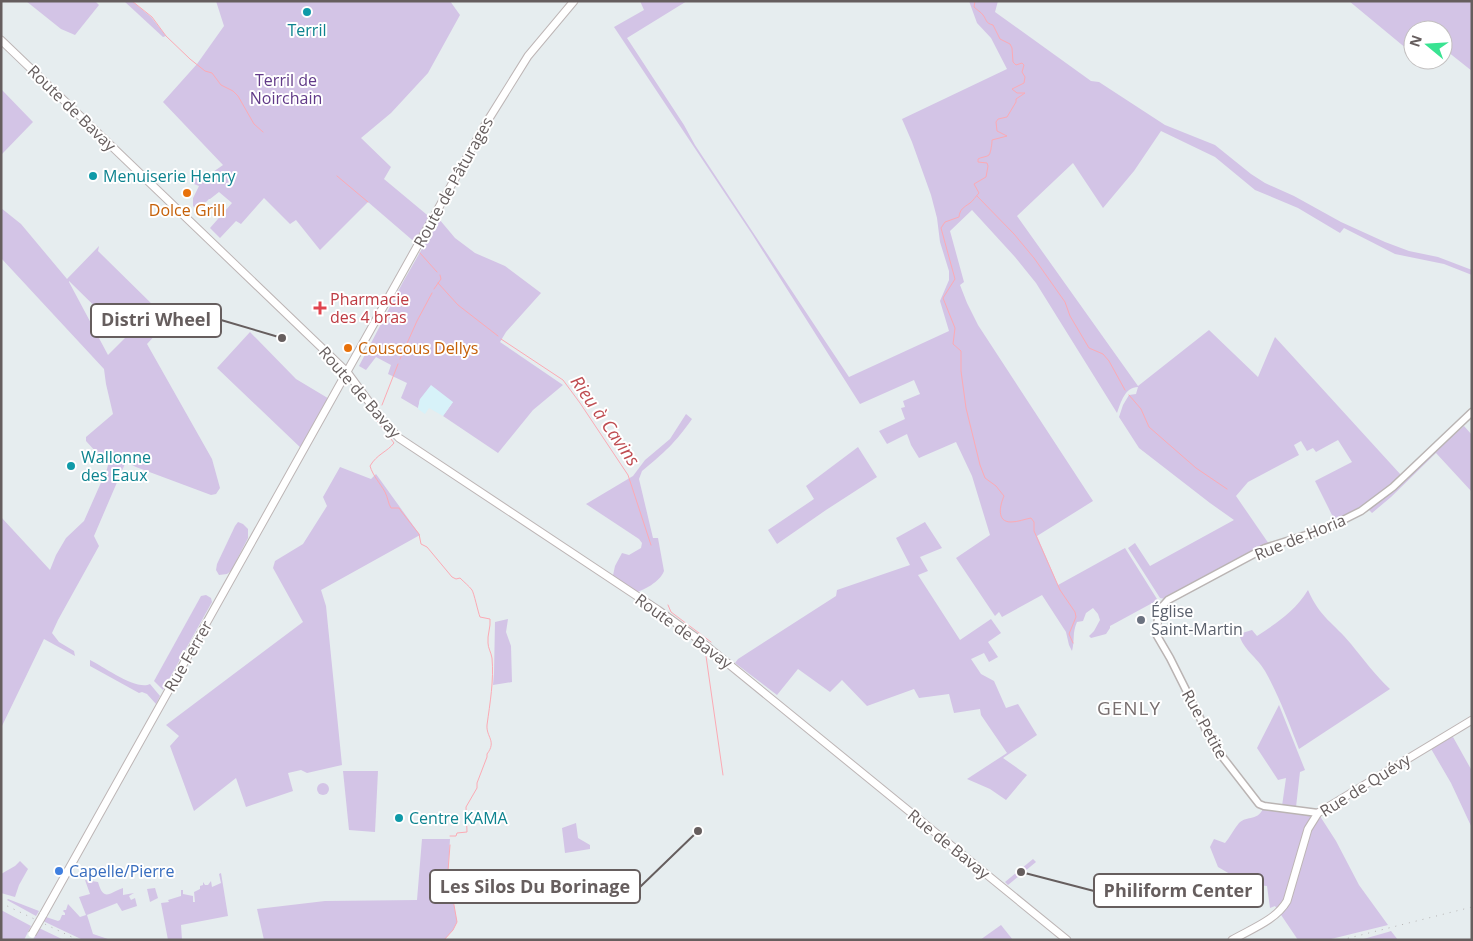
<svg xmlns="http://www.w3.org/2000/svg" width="1473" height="941" font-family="'Open Sans',sans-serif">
	<rect width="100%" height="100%" fill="#e6edef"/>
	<g fill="#d3c4e6" fill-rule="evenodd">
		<polygon points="26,1 95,1 99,5 75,35 61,29"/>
		<polygon points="124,1 132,1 151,17 166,36 163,37"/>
		<polygon points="216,1 450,1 460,15 428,73 391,113 361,138 391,167 384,179 432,219 418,245 368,202 320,250 296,220 290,224 264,198 241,224 236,221 220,238 210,228 232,203 219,192 210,199 209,199 199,209 196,209 193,206 193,198 199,186 194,184 193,178 194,173 204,182 213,172 223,165 163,102 197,64 224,26"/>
		<path d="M 640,1 L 687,1 L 627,38 L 684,125 L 695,145 L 849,377 L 949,331 L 940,301 L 949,280 L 949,271 L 940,242 L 937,218 L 931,195 L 912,142 L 902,119 L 1007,69 L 991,38 L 977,23 L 969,1 L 998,1 L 995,12 L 1091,81 L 1099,82 L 1165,125 L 1215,145 L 1251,174 L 1265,183 L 1294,196 L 1341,222 L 1385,242 L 1409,251 L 1438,257 L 1472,270 L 1472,275 L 1444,264 L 1395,254 L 1344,228 L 1340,233 L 1298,208 L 1255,190 L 1215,157 L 1161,131 L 1134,171 L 1103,208 L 1073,163 L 1017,216 L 1138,386 L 1209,330 L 1258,377 L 1275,337 L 1401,475 C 1381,494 1360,508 1335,521 L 1315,481 L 1352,462 L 1338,440 L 1316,452 L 1313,448 L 1307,451 L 1301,441 L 1294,445 L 1299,455 L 1248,482 L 1236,496 L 1269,544 L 1165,599 L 1160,598 L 1128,548 L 1135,543 L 1150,566 L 1234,520 L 1210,503 L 1139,448 L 1119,417 L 1123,405 L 1129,395 L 1136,394 L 1138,387 C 1125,387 1121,402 1117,413 L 1036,283 L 1015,257 L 972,210 L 950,231 L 964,282 L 960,285 L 967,303 L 978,325 L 1093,501 L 1037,536 L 1058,585 L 1125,548 L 1157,599 L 1156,601 L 1110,626 L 1110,628 L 1106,634 L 1091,638 L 1089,636 L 1094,631 L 1100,620 L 1098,614 L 1093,608 L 1086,613 L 1083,621 L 1077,622 C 1072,633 1075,640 1072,651 L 1069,645 L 1066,632 L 1042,595 L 1002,617 L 999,612 L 995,616 L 956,558 L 990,535 L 972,476 L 956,442 L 919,458 L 911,445 L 907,434 L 887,444 L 879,431 L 905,419 L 901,408 L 905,407 L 903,401 L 920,394 L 914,380 L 860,404 L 752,234 L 614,27 L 644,10 Z"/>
		<polygon points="1349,1 1472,1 1472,71 1443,48 1443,30 1413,30 1413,54"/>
		<polygon points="1,89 33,122 1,155"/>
		<path d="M 1,208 L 21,224 L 67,279 L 99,246 L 98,251 L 157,309 L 155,311 L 167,322 L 147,344 L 212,459 L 220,488 L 216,494 L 211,495 L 136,467 L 130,464 L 127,459 L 94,536 L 99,546 L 58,620 L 52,633 L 59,642 L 74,651 L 75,656 L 44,639 L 1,728 L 1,517 L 50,570 L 56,555 L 66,538 L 84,521 L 107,469 L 108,465 L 86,441 L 86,437 L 113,414 L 106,384 L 104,369 L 1,258 ZM 69,281 L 126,337 L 108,355 L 69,282 Z"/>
		<polygon points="439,219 455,238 475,253 505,266 541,293 506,332 500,342 563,385 533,410 498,453 443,416 453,402 420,399 418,408 401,398 407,383 388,374 391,365 376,357 366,370 359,366 403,282"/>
		<polygon points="250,332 296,379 331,400 303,450 217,368"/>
		<path d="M 686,414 L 692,419 C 676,442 664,453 642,471 L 639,479 L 653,538 L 658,538 L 664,571 C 660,582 643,591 633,593 L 612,580 L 615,566 L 622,553 L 629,555 L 641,548 L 642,543 L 639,539 L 586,504 L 633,476 L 645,460 L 670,439 Z"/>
		<polygon points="1464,426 1472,435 1472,492 1436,453 1391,497 1372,513 1368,509 1448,437 1450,438"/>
		<polygon points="858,447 877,477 826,510 777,544 768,530 814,499 806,486"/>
		<polygon points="340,467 371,479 376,474 420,535 321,590 326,606 342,765 307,773 301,770 288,773 293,791 246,807 236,778 194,811 170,746 179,736 166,725 303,622 273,568 275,561 303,544 327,506 323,497"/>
		<polygon points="238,522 243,524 248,529 248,538 231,571 227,574 219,575 216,570 217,564 235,526"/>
		<polygon points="925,522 942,548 920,557 928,571 918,575 960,640 991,619 1001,633 988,642 998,657 989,662 984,653 971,659 981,674 994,681 1006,708 1018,704 1037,735 1003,758 1027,775 1006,800 990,789 967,779 1007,753 981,715 980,709 954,713 949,694 919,698 914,689 867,706 842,680 830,692 798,669 777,695 735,663 738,659 836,596 837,590 910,565 896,538"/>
		<path d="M 1308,590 C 1320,618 1334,623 1351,644 C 1364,660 1375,675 1390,689 L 1299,749 C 1289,723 1279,696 1265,671 C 1257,657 1243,650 1239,634 L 1252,630 L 1257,636 C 1278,622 1294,612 1308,590 Z"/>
		<polygon points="206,595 211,598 212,602 163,690 154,681 201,596"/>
		<polygon points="508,619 506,632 511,646 512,682 493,685 494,673 495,622"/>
		<path d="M 90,660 C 104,667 137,691 150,684 L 160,696 L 156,704 L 147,694 L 142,692 L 139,693 L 90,666 Z"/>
		<polygon points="1279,705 1305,770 1300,772 1296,807 1282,806 1286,778 1278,780 1257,748"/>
		<polygon points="1453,737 1472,771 1472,828 1451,783 1430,747 1443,740"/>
		<polygon points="343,771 378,771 375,832 349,830"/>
		<circle cx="323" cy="789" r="6"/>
		<path d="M 1264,806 L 1318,813 L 1336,841 L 1359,885 L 1388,925 L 1327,940 L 1298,940 L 1275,906 L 1270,908 L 1267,886 L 1247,884 L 1218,867 L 1210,847 L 1214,839 L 1225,843 C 1230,837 1234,829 1239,823 C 1247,815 1259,822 1264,806 Z"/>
		<polygon points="576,823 578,838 590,845 590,849 565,853 562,828"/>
		<polygon points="422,839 450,839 448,871 457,922 453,930 444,940 264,940 257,909 325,901 417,900"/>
		<polygon points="1033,859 1036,862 1008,885 1005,882"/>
		<polygon points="20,861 28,869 19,885 15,897 1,893 1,874 15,866"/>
		<polygon points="221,873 228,916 181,925 182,940 168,940 161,903 169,902 168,900 181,896 181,890 183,890 183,894 193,896 193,902 195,902 194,892 200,889 200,886 203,885 203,882 205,885 208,885 211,881 212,887 221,883 219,874"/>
		<path d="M 85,880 L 98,882 C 104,903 110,892 123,888 L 123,895 L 134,893 L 129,896 L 131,900 L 135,898 L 137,906 L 122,911 L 117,903 L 87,915 L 93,934 L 111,940 L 83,940 L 43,921 L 46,917 L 58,921 L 60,920 L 62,915 L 65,915 L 65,913 L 63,911 L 64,910 L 66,910 L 68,904 L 80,917 L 86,915 L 79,897 L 90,894 Z"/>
		<polygon points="155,888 158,898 150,902 147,889"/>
		<polygon points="8,899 39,911 36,916 7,900"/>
		<polygon points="1,910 31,926 24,940 1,940"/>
		<polygon points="1001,925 1013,940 980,940"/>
		<polygon points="39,928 64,940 33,940"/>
		<polygon points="1391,931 1398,940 1360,940 1388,932"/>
	</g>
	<polygon fill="#d7f2f9" points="431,385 453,402 443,416 429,408 425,414 418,409 420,399"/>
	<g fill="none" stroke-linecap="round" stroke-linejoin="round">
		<g stroke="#fcaab4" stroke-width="1">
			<polyline points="132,1 152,17 166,36 190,59 205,71 212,73 221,85 233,91 238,96 254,124 263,132"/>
			<path d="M 975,1 L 974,7 C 977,10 981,12 983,15 C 987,20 985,23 993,25 L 1000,39 L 1010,44 L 1012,48 L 1013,62 L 1016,65 L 1022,63 L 1024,65 L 1022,72 L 1025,77 L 1024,83 L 1012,89 L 1017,93 L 1025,93 L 1016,99 L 1016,102 L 1007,117 L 998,119 L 996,122 L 997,131 L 1007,136 L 992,140 C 992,143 991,152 989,155 C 987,157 981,157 978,159 L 978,162 L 987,163 L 988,166 L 986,177 L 974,184 L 979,193 C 976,196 973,201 970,203 C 963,208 960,209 959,217 L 945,222 L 941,228 L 955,279 L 943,298 L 955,328 L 953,344 L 961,351 L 961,371 L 966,408 L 980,465 L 985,478 L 996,486 L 1004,496 C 1000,505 996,522 1011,522 C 1018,522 1025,519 1031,518 L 1034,522 L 1034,531 L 1060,590 L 1075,612 L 1076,617 L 1069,634 L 1073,643"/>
			<polyline points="337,176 368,202"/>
			<polyline points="977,196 1014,234 1034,258 1065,302 1070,316 1089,348 1103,354 1109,361 1125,390"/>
			<polyline points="420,253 437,272"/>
			<polyline points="438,283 458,305 498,336"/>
			<polyline points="434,289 441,279 440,275"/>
			<polyline points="501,339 563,380 580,403 628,475 651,545"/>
			<polyline points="400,359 417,321 432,293"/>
			<polyline points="1129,395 1141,409 1149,427 1196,468 1227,489"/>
			<polyline points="382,405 398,364"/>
			<path d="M 375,418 L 394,443 C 387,452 377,454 370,466 C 373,476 380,483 385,492 C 388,498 388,503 391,508 L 399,508 L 401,511 L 419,534 L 421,544 L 427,547 L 452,577 L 456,579 L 460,578 C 464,582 469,586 472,590 C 474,593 478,612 480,617 L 490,619 C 491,627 487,635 488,643 C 488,648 491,652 492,658 C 494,680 490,703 487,725 C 486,737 497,741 487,754 L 487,757 L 477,783 L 477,788 L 466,807 L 467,832 L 457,833 L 456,836 L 450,836"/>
			<polyline points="668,605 671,612 711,642"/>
			<polyline points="705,649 723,775"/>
			<polyline points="444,940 453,930 457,922 448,871 450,845"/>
		</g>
		<g stroke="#bab4b3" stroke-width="9">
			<polyline id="tertiary" points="1318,813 1264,806 1259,804 1214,746 1170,658 1156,634 1159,610 1168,600 1265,548 1325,529 1361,511 1393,487 1472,412"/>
		</g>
		<g stroke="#bdb5b5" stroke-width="9">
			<g id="secondary">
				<polyline points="1,40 347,372 383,421 399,438 658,610 698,639 1067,940"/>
				<polyline points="43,915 485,125 528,56 574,1"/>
				<path d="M 1232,940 C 1251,929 1276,920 1287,901 L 1308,829 L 1318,813 L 1472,720"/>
			</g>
		</g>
		<use href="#tertiary" stroke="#fff" stroke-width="6"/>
		<use href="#secondary" stroke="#fff" stroke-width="7"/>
		<g stroke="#b6b4b4" stroke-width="1" stroke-dasharray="1 6" stroke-linecap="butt">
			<polyline points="1,903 78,940"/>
			<polyline points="1341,940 1472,907"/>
		</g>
		<g stroke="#bdb5b5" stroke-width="9" stroke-linecap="butt">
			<polyline id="secondary-bridge" points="32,934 43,915"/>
		</g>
		<use href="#secondary-bridge" stroke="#fff" stroke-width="7"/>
	</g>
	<g fill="#0f9aa8" stroke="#fff" stroke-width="2">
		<circle cx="307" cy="12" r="5"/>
		<circle cx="93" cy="176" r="5"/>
		<circle cx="71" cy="466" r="5"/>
		<circle cx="399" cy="818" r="5"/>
	</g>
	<g fill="#e8710a" stroke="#fff" stroke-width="2">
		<circle cx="187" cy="193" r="5"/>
		<circle cx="348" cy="348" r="5"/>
	</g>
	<path fill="#e0444e" stroke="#fff" stroke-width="2" d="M317.5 300.5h5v5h5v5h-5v5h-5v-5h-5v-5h5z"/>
	<circle fill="#6b7280" stroke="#fff" stroke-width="2" cx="1141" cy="620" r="5"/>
	<circle fill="#3f7fe0" stroke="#fff" stroke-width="2" cx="59" cy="871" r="5"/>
	<g text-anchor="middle" stroke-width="4" stroke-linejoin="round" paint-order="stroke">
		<g font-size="16" fill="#0d838f" stroke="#fff" text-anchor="start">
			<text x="307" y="36" text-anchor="middle">Terril</text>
			<text x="103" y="182">Menuiserie Henry</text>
			<text x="81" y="463">Wallonne<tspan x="81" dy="18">des Eaux</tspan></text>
			<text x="409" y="824">Centre KAMA</text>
		</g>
		<g font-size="16" fill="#613a88" stroke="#fff">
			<text x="286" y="86">Terril de<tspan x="286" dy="18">Noirchain</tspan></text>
		</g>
		<g font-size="16" fill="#665e5e" stroke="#fff">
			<text transform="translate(72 108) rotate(44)" y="6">Route de Bavay</text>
			<text transform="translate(453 182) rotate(-61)" y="6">Route de Pâturages</text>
			<text transform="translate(360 392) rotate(49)" y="6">Route de Bavay</text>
			<text transform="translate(1300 537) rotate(-22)" y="6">Rue de Horia</text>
			<text transform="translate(684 631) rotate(36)" y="6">Route de Bavay</text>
			<text transform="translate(188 656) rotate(-60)" y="6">Rue Ferrer</text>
			<text transform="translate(1205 724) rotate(61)" y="6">Rue Petite</text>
			<text transform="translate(1365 785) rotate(-32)" y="6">Rue de Quévy</text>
			<text transform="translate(949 844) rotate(39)" y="6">Rue de Bavay</text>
		</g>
		<g font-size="16" fill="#c56008" stroke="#fff">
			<text x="187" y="216">Dolce Grill</text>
			<text x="358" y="354" text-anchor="start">Couscous Dellys</text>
		</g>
		<g font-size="16" fill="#be3a42" stroke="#fff" text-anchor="start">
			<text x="330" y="305">Pharmacie<tspan x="330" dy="18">des 4 bras</tspan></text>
		</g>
		<g font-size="16" fill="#5b616d" stroke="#fff" text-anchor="start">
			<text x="1151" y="617">Église<tspan x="1151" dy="18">Saint-Martin</tspan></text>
		</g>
		<g font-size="16" fill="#366cbe" stroke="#fff" text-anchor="start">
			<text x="69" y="877">Capelle/Pierre</text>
		</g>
		<g font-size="18" font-style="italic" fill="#bf4c51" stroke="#fff">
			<text transform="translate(605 421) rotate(55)" y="6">Rieu à Cavins</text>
		</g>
		<g font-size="19" letter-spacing="1" fill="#786f6f" stroke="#fff">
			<text x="1129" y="715">GENLY</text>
		</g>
	</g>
	<path fill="none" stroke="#665e5e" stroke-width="2" d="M282 338L221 320M698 831L640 887M1021 872L1094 891"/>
	<g fill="#665e5e" stroke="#fff" stroke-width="2">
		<circle cx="282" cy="338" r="5"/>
		<circle cx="698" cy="831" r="5"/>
		<circle cx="1021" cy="872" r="5"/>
	</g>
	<g fill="#fff" stroke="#665e5e" stroke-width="2">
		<rect x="91" y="304" width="130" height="33" rx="5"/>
		<rect x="430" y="870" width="210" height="33" rx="5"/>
		<rect x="1094" y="874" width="169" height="33" rx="5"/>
	</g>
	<g font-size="18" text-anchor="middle" font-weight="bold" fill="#665e5e">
		<text x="156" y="326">Distri Wheel</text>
		<text x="535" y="893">Les Silos Du Borinage</text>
		<text x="1178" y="897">Philiform Center</text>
	</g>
	<rect width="1473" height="941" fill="none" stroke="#665e5e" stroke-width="5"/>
	<g transform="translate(1428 45) rotate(288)"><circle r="24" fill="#ffffff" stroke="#c2bfbf"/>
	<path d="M0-4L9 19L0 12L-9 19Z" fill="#39e392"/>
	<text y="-8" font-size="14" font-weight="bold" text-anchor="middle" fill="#665e5e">N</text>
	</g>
</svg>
